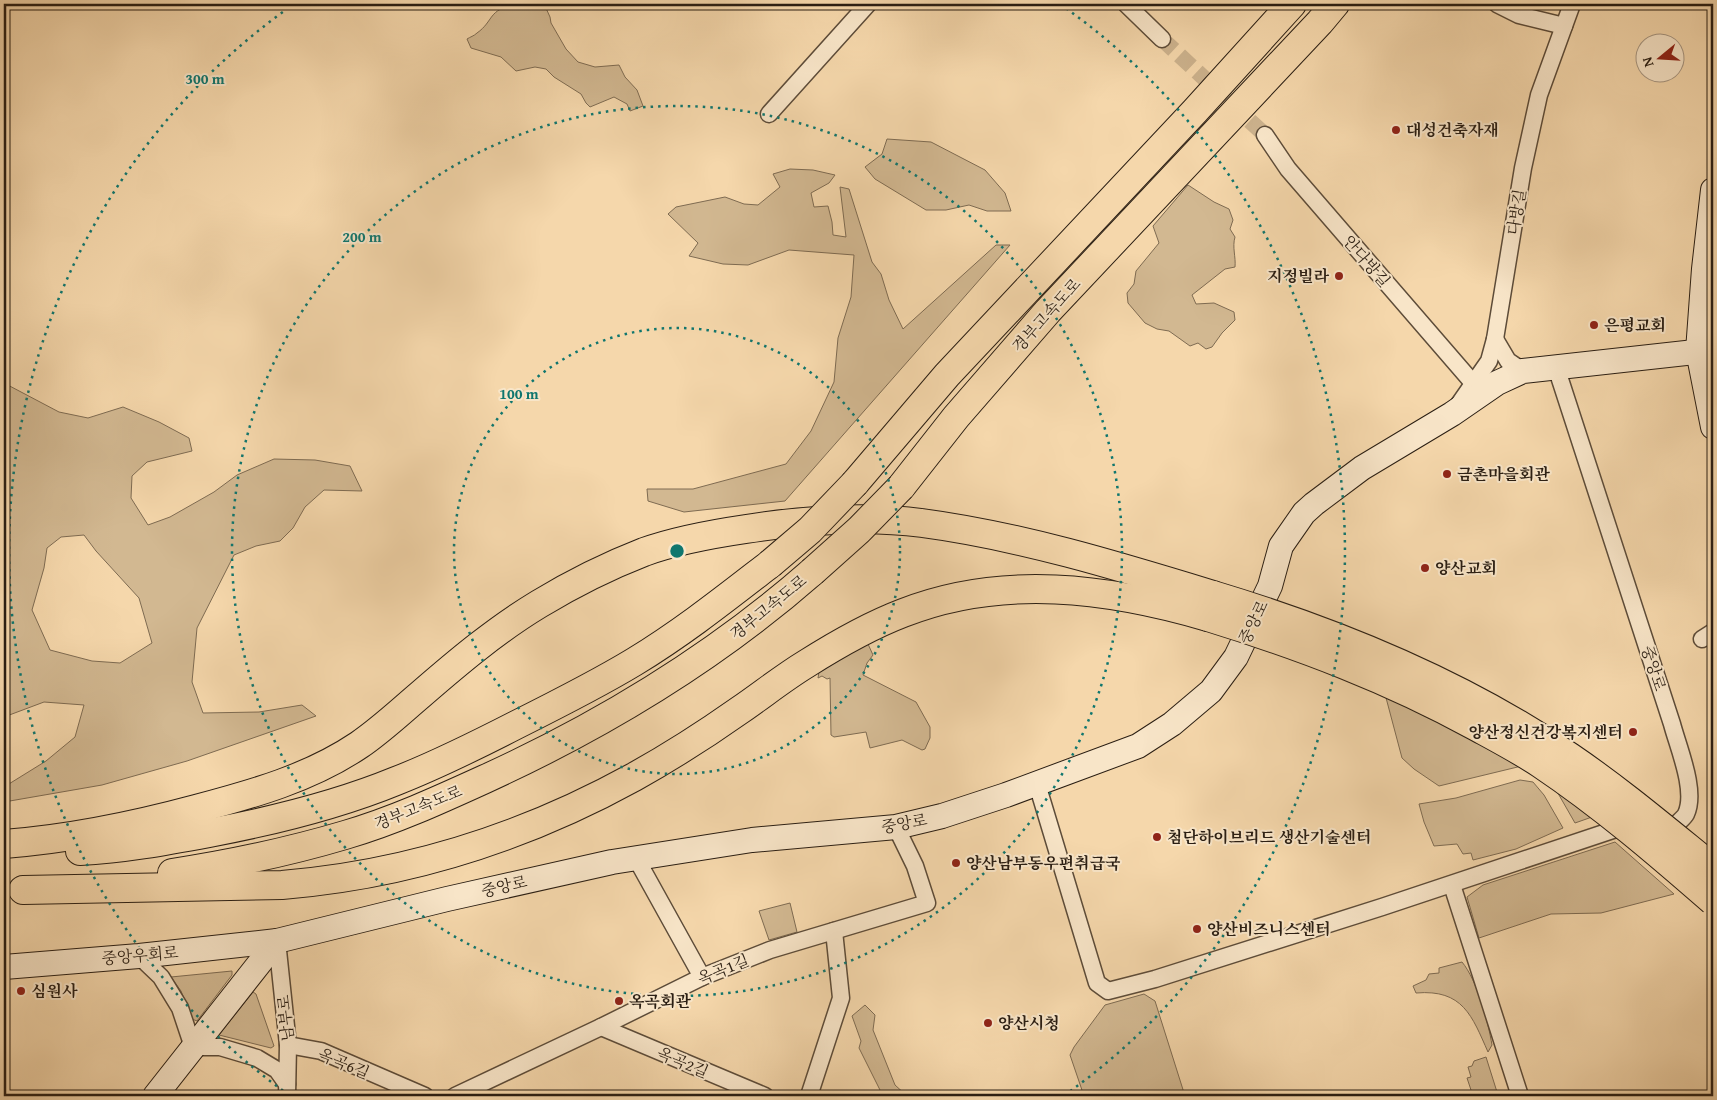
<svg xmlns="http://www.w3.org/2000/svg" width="1717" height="1100" font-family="'Gentium Book Plus','Noto Serif KR',serif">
	<rect width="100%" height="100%" fill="#f5d7ab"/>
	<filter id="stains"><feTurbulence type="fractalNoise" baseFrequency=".004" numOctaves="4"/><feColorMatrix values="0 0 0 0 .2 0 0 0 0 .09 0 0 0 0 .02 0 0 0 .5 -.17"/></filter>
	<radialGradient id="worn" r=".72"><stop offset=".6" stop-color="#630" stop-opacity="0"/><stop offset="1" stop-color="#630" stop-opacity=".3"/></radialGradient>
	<g fill="#d2b891" stroke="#7e6b52" fill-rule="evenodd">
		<path d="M 515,5 L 529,7 L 545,6 L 550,17 L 551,23 L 566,49 L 578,62 L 595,67 L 619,65 L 625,77 L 637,90 L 643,106 L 630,111 L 627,104 L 614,97 L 590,107 L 586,103 L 581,94 L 554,77 L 546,69 L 535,67 L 516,71 L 501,57 L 471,48 L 467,39 C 470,37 474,36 477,33 C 494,21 488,9 515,5 Z"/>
		<polygon points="887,139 931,142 985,170 1005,193 1011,211 987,211 969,205 946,210 926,210 875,179 865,167 882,154"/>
		<polygon points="790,169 813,170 835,175 829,183 811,193 814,207 828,206 832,222 833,235 846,237 840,187 849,189 872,262 881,274 889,300 903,329 996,245 1010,245 785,501 684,512 648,501 647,489 693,489 786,464 811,431 834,382 838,338 851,297 854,255 789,250 748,265 723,264 689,256 698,243 668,214 676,207 725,197 744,204 758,205 780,187 773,174"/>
		<path d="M 1188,185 L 1214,202 L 1229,209 L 1233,220 L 1230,229 L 1235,237 C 1232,247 1236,257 1235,267 L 1225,269 L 1192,295 L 1196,304 L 1214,303 L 1234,312 L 1235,320 L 1222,333 L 1212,347 L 1206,349 L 1198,343 L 1190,346 L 1169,331 L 1157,329 L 1145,323 L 1128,303 L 1127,293 L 1134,284 L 1136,271 L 1159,243 L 1153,226 Z"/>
		<path d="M 4,383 L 59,412 L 88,418 L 123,407 L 159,422 L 189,438 L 192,451 L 147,462 L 132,476 L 131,498 L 148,525 L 170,517 L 214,492 L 237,475 L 274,459 L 315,460 L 350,466 L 362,491 L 324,490 L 305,507 L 293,528 L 280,541 L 256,546 L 234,555 L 197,628 L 192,682 L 203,713 L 259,712 L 302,705 L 316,716 L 187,761 L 102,785 L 4,802 L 4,787 L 46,761 L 75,737 L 84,705 L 44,702 L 4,717 L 4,539 L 5,536 L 4,533 ZM 84,535 L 96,551 L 139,598 L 152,643 L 120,663 L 92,661 L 50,650 L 32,610 L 44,568 L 47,548 L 61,537 Z"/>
		<polygon points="868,644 873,655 867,663 863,675 916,702 930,727 930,738 925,749 922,750 902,740 870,748 866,732 834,737 831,735 830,678 827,679 822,676 818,678 819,672 825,665"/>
		<polygon points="1391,669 1472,712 1528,745 1558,768 1592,817 1575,823 1547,774 1530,764 1439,786 1414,769 1402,758 1385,694"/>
		<polygon points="1520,780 1533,782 1544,795 1563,828 1516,849 1473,860 1471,853 1463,854 1457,844 1434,846 1424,822 1419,804 1456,798"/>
		<polygon points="1615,842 1674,894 1601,913 1551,914 1479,938 1467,897 1483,885"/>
		<polygon points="790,903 797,932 769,940 759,911"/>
		<path d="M 1462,962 C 1477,980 1488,1021 1492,1045 L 1488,1052 C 1472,1016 1463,989 1416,993 L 1413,986 L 1426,980 L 1429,974 L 1439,973 L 1439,968 Z"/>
		<polygon points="232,971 232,975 197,1021 192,1019 181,991 171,977"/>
		<polygon points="253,992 256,994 274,1046 271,1048 219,1035"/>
		<polygon points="1144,994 1155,1001 1185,1096 1084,1096 1070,1055 1074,1047 1105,1005"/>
		<polygon points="865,1005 875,1015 873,1030 895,1085 907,1096 883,1096 859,1048 861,1041 852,1016"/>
		<path d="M 1486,1057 L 1497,1092 C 1488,1095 1482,1098 1472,1093 L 1467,1078 L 1471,1077 L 1468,1067 L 1472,1066 L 1474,1061 Z"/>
	</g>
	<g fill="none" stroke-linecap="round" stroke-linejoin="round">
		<polyline stroke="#ccb28d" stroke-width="16" stroke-dasharray="16 8" stroke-linecap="butt" points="1162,39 1265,135"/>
		<g stroke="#5d4c39" stroke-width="19">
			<g id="minor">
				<polyline points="1126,4 1162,39"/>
				<polyline points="1497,4 1519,15 1564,26"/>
				<polyline points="769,114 868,4"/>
				<polyline points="1265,135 1288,169 1473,383"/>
				<polyline points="1495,339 1508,361 1523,371"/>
				<path d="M 1556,367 L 1672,724 C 1678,747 1697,791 1686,814 C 1684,818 1678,822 1675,826"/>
				<polyline points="1459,404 1489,361 1495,339 1523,168 1539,95 1572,4"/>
				<polyline points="1702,639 1713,632"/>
				<polyline points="1037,784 1097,983 1108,991 1155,979 1382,907 1631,824"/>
				<polyline points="636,858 702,977"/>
				<polyline points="1452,885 1520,1096"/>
				<polyline points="277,941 288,1045 287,1096"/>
				<polyline points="139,956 161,977 180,1008 193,1047 220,1047 257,1058 277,1070 287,1084"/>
				<polyline points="601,1027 765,1096"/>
				<polyline points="288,1045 321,1051 425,1096"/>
				<polyline points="455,1096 601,1027 702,977 770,950 927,903 915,866 896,827"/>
				<polyline points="809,1096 841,998 834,931"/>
			</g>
		</g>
		<g stroke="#2a1e13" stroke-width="26">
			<g id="secondary">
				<polyline points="1713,190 1704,269 1698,351 1713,427"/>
				<polyline points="4,967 139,956 277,941"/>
				<polyline points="155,1096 277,941 447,899 612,862 752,840 896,827 942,816 1006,795 1138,746 1172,724 1211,691 1236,657 1270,586 1281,546 1304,513 1314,504 1362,468 1452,414 1497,383 1523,371 1713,350"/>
			</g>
		</g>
		<g stroke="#2a1e13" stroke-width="30">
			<g id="motorway">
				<polyline points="855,483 947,375 1195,111 1292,4"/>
				<polyline points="901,487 956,417 1048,311 1320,22 1335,4"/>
				<path d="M 4,844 C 69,839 133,826 196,809 C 253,794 310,778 359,745 C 381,730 400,712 420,695 C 458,662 496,630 539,604 C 572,584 608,566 644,552 C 677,540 712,534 746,529 C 804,520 863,515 922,523 C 1020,536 1118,566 1213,595"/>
				<path d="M 80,851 C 123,849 166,841 209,833 C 272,821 335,806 396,781 C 437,765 477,745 516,725 C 556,705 596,685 634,662 C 682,633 726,598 770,564"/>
				<path d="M 172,873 C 230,864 288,852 345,835 C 393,821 439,800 485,779 C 603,725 714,658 812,572"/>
				<path d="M 23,890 L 282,885 C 405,875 525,837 634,777 C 670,757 706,734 740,710 C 762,695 783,678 806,664 C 836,645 869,626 903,613 C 1002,574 1109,588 1208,617"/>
			</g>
		</g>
		<use href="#minor" stroke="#f8e5c8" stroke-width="16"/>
		<use href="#secondary" stroke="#f8e5c8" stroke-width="24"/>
		<use href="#motorway" stroke="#f5d7ab" stroke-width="28"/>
		<g stroke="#2a1e13" stroke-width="30" stroke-linecap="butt">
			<g id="motorway-bridge">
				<polyline points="770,564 810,530 855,483"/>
				<polyline points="812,572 859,530 901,487"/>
				<path d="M 1213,595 C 1336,632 1463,684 1570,757 C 1620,791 1666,830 1713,868"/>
				<path d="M 1208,617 C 1302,646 1389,679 1475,726 C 1497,738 1520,750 1541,764 C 1602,805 1658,853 1713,901"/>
			</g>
		</g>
		<use href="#motorway-bridge" stroke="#f5d7ab" stroke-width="28"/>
	</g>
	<g fill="none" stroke="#0f766e" stroke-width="2.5" stroke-dasharray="2.5 5">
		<circle cx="677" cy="551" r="223"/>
		<circle cx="677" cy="551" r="445"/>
		<path d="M289 1095A668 668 0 0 1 294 4M1060 4A668 668 0 0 1 1065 1095"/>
	</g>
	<g fill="#8f2418" stroke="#f8e5c8" stroke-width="2">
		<circle cx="1396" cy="130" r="5"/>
		<circle cx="1339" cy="276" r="5"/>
		<circle cx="1594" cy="325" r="5"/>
		<circle cx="1447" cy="474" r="5"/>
		<circle cx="1425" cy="568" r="5"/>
		<circle cx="1633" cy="732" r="5"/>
		<circle cx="1157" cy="837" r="5"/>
		<circle cx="956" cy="863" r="5"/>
		<circle cx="1197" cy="929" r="5"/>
		<circle cx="21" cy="991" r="5"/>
		<circle cx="619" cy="1001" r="5"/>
		<circle cx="988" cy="1023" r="5"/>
	</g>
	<g text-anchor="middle" stroke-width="4" stroke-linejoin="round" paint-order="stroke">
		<g font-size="16" font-weight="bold" fill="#2a1e13" stroke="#f8e5c8" text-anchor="start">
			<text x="1406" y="136">대성건축자재</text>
			<text x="1329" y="282" text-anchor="end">지정빌라</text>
			<text x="1604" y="331">은평교회</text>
			<text x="1457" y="480">금촌마을회관</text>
			<text x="1435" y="574">양산교회</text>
			<text x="1623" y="738" text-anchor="end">양산정신건강복지센터</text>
			<text x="1167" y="843">첨단하이브리드 생산기술센터</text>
			<text x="966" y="869">양산남부동우편취급국</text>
			<text x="1207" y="935">양산비즈니스센터</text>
			<text x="31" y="997">심원사</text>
			<text x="629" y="1007">옥곡회관</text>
			<text x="998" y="1029">양산시청</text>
		</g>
		<g font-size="16" fill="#2a1e13" stroke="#f8e5c8">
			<text transform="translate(1516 212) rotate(-81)" y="6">다방길</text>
			<text transform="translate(1367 261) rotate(49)" y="6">안다방길</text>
			<text transform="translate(1046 315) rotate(-48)" y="6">경부고속도로</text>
			<text transform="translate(768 607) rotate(-39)" y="6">경부고속도로</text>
			<text transform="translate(1253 622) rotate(-64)" y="6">중앙로</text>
			<text transform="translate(1654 668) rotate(72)" y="6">중앙로</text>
			<text transform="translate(418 807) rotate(-22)" y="6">경부고속도로</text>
			<text transform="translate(904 823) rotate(-10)" y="6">중앙로</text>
			<text transform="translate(504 886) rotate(-13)" y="6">중앙로</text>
			<text transform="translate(140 955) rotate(-5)" y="6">중앙우회로</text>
			<text transform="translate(723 969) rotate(-22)" y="6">옥곡1길</text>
			<text transform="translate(285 1018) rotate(-96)" y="6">남부로</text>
			<text transform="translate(683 1062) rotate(23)" y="6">옥곡2길</text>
			<text transform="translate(344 1063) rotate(23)" y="6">옥곡6길</text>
		</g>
	</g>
	<circle cx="677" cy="551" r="8" fill="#0f766e" stroke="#f8e5c8" stroke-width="2.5"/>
	<g font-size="15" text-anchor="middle" font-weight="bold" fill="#0f766e" stroke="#f8e5c8" stroke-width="4" stroke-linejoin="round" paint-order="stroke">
		<text x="205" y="84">300 m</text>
		<text x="362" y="242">200 m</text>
		<text x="519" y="399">100 m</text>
	</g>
	<rect width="1717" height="1100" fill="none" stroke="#f5d7ab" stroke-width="20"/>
	<rect x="5" y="5" width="1707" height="1090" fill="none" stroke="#2a1e13" stroke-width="2.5"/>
	<rect x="10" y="10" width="1697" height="1080" fill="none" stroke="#2a1e13"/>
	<g transform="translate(1660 58) rotate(252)"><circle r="24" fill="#f8e5c8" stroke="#a69580"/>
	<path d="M0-4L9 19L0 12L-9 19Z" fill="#8f2418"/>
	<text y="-8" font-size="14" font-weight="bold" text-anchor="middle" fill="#2a1e13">N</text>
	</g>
	<rect width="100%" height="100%" filter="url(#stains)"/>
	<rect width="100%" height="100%" fill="url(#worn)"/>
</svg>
